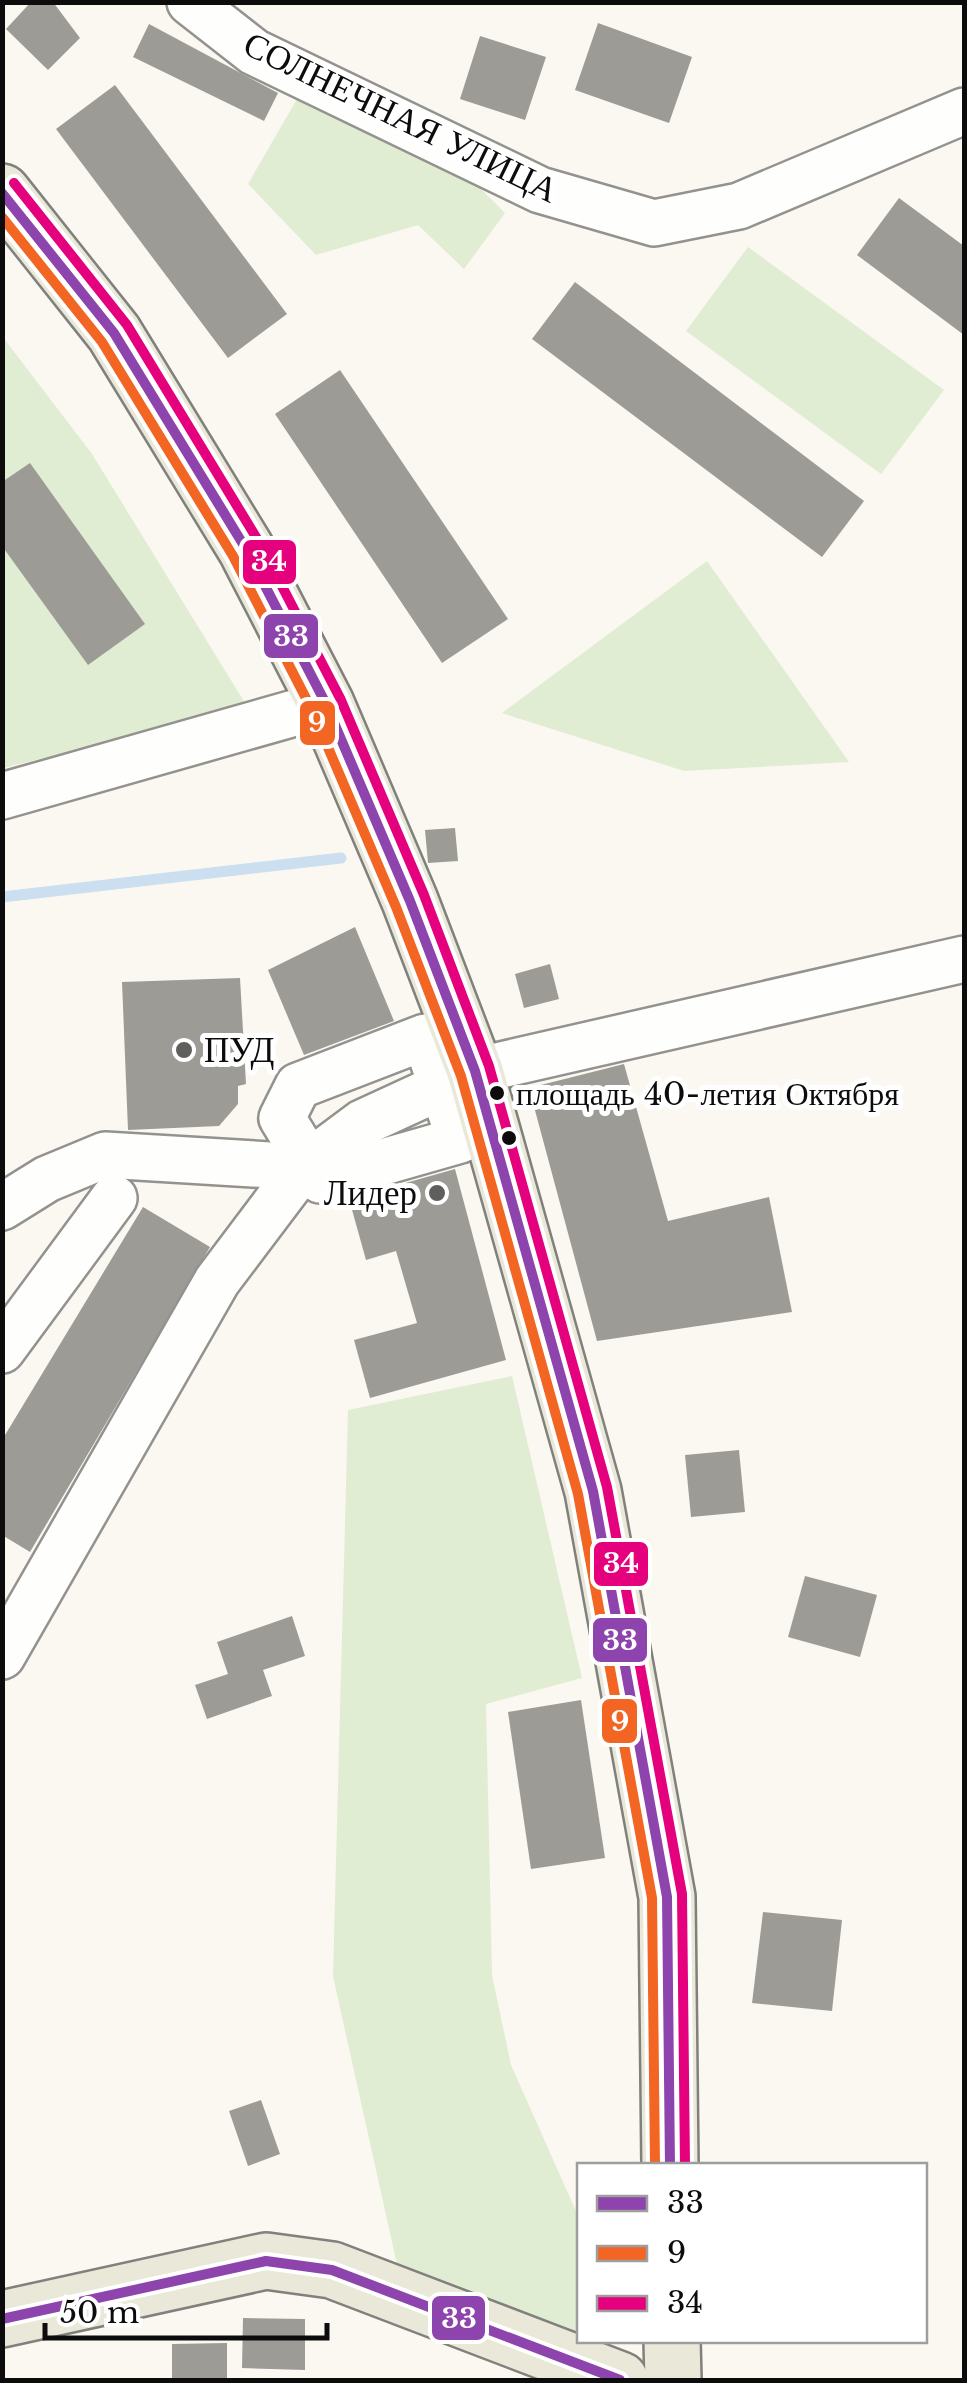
<svg xmlns="http://www.w3.org/2000/svg" width="967" height="2383" font-family="'Libre Baskerville',serif">
	<rect width="100%" height="100%" fill="#faf8f0"/>
	<g fill="#e0edd2">
		<polygon points="297,99 470,178 505,213 464,269 418,225 316,255 248,184"/>
		<polygon points="748,247 944,390 881,474 686,331"/>
		<polygon points="2,336 92,454 248,708 3,768"/>
		<polygon points="707,561 849,762 684,771 502,713"/>
		<polygon points="512,1376 582,1678 486,1704 492,1975 511,2065 579,2218 580,2344 402,2287 333,1976 348,1410"/>
	</g>
	<g fill="none" stroke-linecap="round" stroke-linejoin="round">
		<polyline stroke="#cbdff0" stroke-width="11" points="2,897 341,858"/>
	</g>
	<g fill="#9d9b96">
		<polygon points="31,2 53,2 80,38 48,70 6,29"/>
		<polygon points="598,23 692,57 669,123 575,90"/>
		<polygon points="149,24 278,93 264,121 133,57"/>
		<polygon points="480,36 546,57 525,120 460,99"/>
		<polygon points="115,85 287,314 228,358 56,129"/>
		<polygon points="899,198 964,246 964,335 857,255"/>
		<polygon points="575,282 864,501 822,557 532,339"/>
		<polygon points="340,370 508,619 442,663 275,414"/>
		<polygon points="30,463 145,624 88,665 2,546 2,482"/>
		<polygon points="455,828 458,861 428,863 425,830"/>
		<polygon points="355,927 394,1021 304,1055 268,970"/>
		<polygon points="550,964 559,999 524,1008 515,974"/>
		<polygon points="240,978 246,1084 238,1086 238,1104 219,1126 128,1130 122,982"/>
		<polygon points="624,1064 668,1221 769,1197 792,1312 597,1341 529,1088"/>
		<polygon points="455,1169 506,1360 370,1398 354,1340 417,1323 396,1251 366,1260 349,1199"/>
		<polygon points="143,1207 210,1247 30,1552 2,1535 2,1440"/>
		<polygon points="739,1450 745,1512 691,1517 685,1455"/>
		<polygon points="805,1576 877,1595 860,1657 788,1637"/>
		<polygon points="292,1616 305,1656 263,1670 272,1696 207,1719 195,1685 228,1674 217,1642"/>
		<polygon points="581,1700 605,1858 531,1869 508,1712"/>
		<polygon points="763,1912 842,1920 832,2011 752,2003"/>
		<polygon points="261,2100 280,2154 248,2166 229,2111"/>
		<polygon points="243,2318 305,2319 305,2370 242,2368"/>
		<polygon points="227,2343 227,2380 172,2380 172,2344"/>
	</g>
	<g fill="none" stroke-linecap="round" stroke-linejoin="round">
		<g stroke="#93928f" stroke-width="50">
			<g id="minor">
				<polyline points="190,2 254,52 540,190 654,223 739,206 964,111"/>
				<polyline points="2,796 326,704"/>
				<polygon points="425,1037 460,1140 320,1180 282,1118 298,1086"/>
				<polyline points="2,1207 47,1179 105,1155 303,1167"/>
				<polyline points="2,1350 114,1198"/>
				<polyline points="2,1656 217,1281 303,1167 362,1123 475,1071 964,959"/>
			</g>
		</g>
		<g stroke="#80807c" stroke-width="60">
			<g id="major">
				<polyline points="2,192 114,333 246,549 326,704 410,901 475,1071 593,1491 667,1897 670,2166"/>
				<polyline points="2,2319 266,2261 332,2270 620,2380"/>
				<polyline points="672,2340 673,2380"/>
			</g>
		</g>
		<use href="#minor" stroke="#fefefd" stroke-width="45"/>
		<use href="#major" stroke="#eae8d9" stroke-width="55"/>
		<g stroke="#fff" stroke-width="18">
			<g id="bus-1">
				<polyline points="2,193 114,333 246,549 326,704 410,901 475,1071 593,1491 667,1897 670,2166"/>
				<polyline points="2,2319 266,2261 332,2270 620,2380"/>
			</g>
		</g>
		<g stroke="#fff" stroke-width="18">
			<polyline id="bus-2" points="2,217 102,342 233,556 312,710 396,907 461,1076 578,1494 652,1898 655,2166"/>
		</g>
		<g stroke="#fff" stroke-width="18">
			<polyline id="bus-3" points="14,183 127,325 259,542 340,698 424,895 489,1066 607,1487 682,1894 685,2166"/>
		</g>
		<use href="#bus-1" stroke="#8e44ad" stroke-width="10"/>
		<use href="#bus-2" stroke="#f26522" stroke-width="10"/>
		<use href="#bus-3" stroke="#e5007d" stroke-width="10"/>
	</g>
	<g fill="#5f5f5c" stroke="#fff" stroke-width="4">
		<circle cx="184" cy="1050" r="10"/>
		<circle cx="437" cy="1193" r="10"/>
	</g>
	<g fill="#0c0c0c" stroke="#fff" stroke-width="4">
		<circle cx="497" cy="1093" r="9"/>
		<circle cx="509" cy="1138" r="9"/>
	</g>
	<g text-anchor="middle" stroke-width="10" stroke-linejoin="round" paint-order="stroke">
		<g font-size="32" fill="#0c0c0c" stroke="#fff" text-anchor="start">
			<text x="516" y="1105">площадь 40-летия Октября</text>
		</g>
		<g font-size="35" fill="#0c0c0c" stroke="#fff">
			<text transform="translate(401 117) rotate(26)" y="12">СОЛНЕЧНАЯ УЛИЦА</text>
		</g>
		<g font-size="35" fill="#0c0c0c" stroke="#fff" text-anchor="start">
			<text x="204" y="1062">ПУД</text>
			<text x="417" y="1205" text-anchor="end">Лидер</text>
		</g>
	</g>
	<g stroke="#fff" stroke-width="4">
		<rect x="241" y="538" width="57" height="48" rx="10" fill="#e5007d"/>
		<rect x="262" y="612" width="58" height="48" rx="10" fill="#8e44ad"/>
		<rect x="298" y="699" width="39" height="48" rx="10" fill="#f26522"/>
		<rect x="592" y="1540" width="58" height="48" rx="10" fill="#e5007d"/>
		<rect x="591" y="1616" width="58" height="48" rx="10" fill="#8e44ad"/>
		<rect x="600" y="1697" width="39" height="48" rx="10" fill="#f26522"/>
		<rect x="430" y="2294" width="57" height="48" rx="10" fill="#8e44ad"/>
	</g>
	<g font-size="28" text-anchor="middle" font-weight="bold" fill="#fff">
		<text x="269" y="571">34</text>
		<text x="291" y="646">33</text>
		<text x="317" y="732">9</text>
		<text x="621" y="1573">34</text>
		<text x="620" y="1650">33</text>
		<text x="620" y="1731">9</text>
		<text x="459" y="2328">33</text>
	</g>
	<rect width="967" height="2383" fill="none" stroke="#0c0c0c" stroke-width="10"/>
	<rect x="577" y="2163" width="350" height="180" fill="#ffffff" stroke="#9e9e9e" stroke-width="2.5"/>
	<rect x="597" y="2196" width="50" height="15" fill="#8e44ad" stroke="#9e9e9e" stroke-width="2.5"/>
	<text x="667" y="2213" font-size="30" fill="#0c0c0c">33</text>
	<rect x="597" y="2246" width="50" height="15" fill="#f26522" stroke="#9e9e9e" stroke-width="2.5"/>
	<text x="667" y="2263" font-size="30" fill="#0c0c0c">9</text>
	<rect x="597" y="2296" width="50" height="15" fill="#e5007d" stroke="#9e9e9e" stroke-width="2.5"/>
	<text x="667" y="2313" font-size="30" fill="#0c0c0c">34</text>
	<path d="M45 2323v15h282v-15" fill="none" stroke="#0c0c0c" stroke-width="5"/>
	<text x="60" y="2323" font-size="30" fill="#0c0c0c" stroke="#ffffff" stroke-width="8" paint-order="stroke">50 m</text>
</svg>
